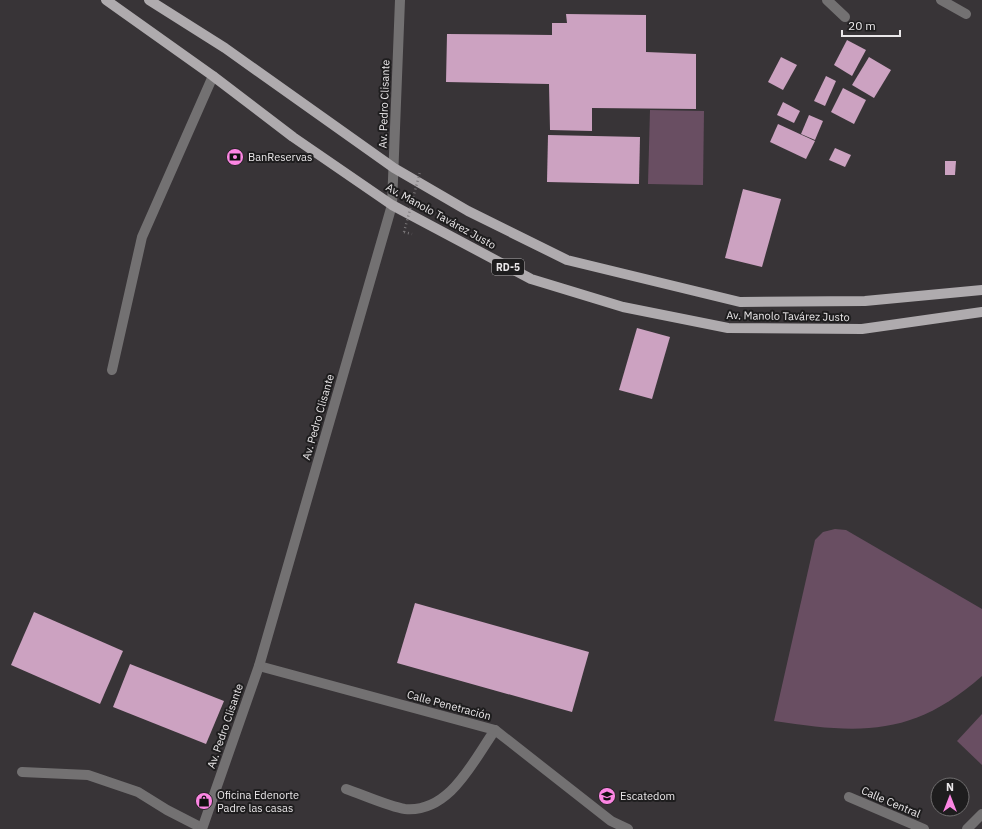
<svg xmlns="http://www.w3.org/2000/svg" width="982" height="829" font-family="'IBM Plex Sans',sans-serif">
	<rect width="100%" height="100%" fill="#383437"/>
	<g fill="#694e62">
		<polygon points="650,110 704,111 703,185 648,184"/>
		<path d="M 835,529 L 846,530 L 982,609 L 982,676 C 913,737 860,734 774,721 L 815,540 L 823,532 Z"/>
		<polygon points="982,714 982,765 957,741"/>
	</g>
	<g fill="#cca2c1">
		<polygon points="566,14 646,15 646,52 696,54 696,109 592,108 592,131 550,130 549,84 446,82 447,34 552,35 552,23 567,23"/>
		<polygon points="847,40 866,50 852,76 834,65"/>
		<polygon points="781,57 797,65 783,90 768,82"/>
		<polygon points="869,57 891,70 874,98 852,85"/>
		<polygon points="826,76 836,81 825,106 814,101"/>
		<polygon points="843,88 866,100 854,124 831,112"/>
		<polygon points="783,102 800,111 794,123 777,115"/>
		<polygon points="809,115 823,121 815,140 801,134"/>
		<polygon points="778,124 815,141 806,159 770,142"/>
		<polygon points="548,135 640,137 639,184 547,182"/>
		<polygon points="835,148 851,155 845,167 829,160"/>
		<polygon points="945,161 956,161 955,175 945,175"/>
		<polygon points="743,189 781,199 762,267 725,258"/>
		<polygon points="637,328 670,337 652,399 619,390"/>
		<polygon points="415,603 589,652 572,712 397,663"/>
		<polygon points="34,612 123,651 100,704 11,665"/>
		<polygon points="130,664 224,701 206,744 113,707"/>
	</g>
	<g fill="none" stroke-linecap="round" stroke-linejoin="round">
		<polyline stroke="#787577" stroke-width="2.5" stroke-dasharray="1 3" stroke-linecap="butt" points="404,232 412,234"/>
		<g stroke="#737172" stroke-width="10">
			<polyline points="112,370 142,237 213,76"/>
			<polyline points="22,772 88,775 138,792 167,810 202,828"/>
			<path d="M 346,789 C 361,794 390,807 405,809 C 450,813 473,761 495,730"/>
		</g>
		<g stroke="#737172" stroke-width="10">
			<polyline points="827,0 845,17"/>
			<polyline points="941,0 966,14"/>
			<polyline points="259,666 495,730 611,821 628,829"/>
			<polyline points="849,797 924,829"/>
			<polyline points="202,829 259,666 392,205 400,0"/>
			<polyline points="967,829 982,814"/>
		</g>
		<g stroke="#afabae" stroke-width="10">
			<polyline points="106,0 213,76 293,137 392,205 531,279 623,307 728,328 862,329 982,312"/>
			<polyline points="149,0 225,48 394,168 468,211 567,260 740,302 865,301 982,290"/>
		</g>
		<polyline stroke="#787577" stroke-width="2.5" stroke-dasharray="1 3" stroke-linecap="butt" points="404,232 420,172"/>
	</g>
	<defs>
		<g id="bank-disc" transform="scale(0.9)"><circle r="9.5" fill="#fc86e3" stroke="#1e1d1e"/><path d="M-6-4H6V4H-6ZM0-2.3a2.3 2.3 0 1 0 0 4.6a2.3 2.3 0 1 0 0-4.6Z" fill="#111"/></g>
		<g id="school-disc" transform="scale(0.9)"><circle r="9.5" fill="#fc86e3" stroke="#1e1d1e"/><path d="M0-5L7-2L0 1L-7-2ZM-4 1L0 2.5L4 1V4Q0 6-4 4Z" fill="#111"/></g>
		<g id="shop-disc" transform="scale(0.9)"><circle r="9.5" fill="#fc86e3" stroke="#1e1d1e"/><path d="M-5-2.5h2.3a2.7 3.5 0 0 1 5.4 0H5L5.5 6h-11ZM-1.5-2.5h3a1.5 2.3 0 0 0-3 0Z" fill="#111"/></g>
	</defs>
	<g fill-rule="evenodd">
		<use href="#bank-disc" x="235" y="157"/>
		<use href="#school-disc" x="607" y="796"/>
		<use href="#shop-disc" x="204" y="801"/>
	</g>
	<g text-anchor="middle" stroke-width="4" stroke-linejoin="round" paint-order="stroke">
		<rect fill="#1e1d1e" stroke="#adaaac" stroke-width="1" x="492" y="259" width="32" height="16" rx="3"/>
		<g font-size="10" font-weight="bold" fill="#eae7e9">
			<text x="508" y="271">RD-5</text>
		</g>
		<g font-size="11" fill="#eae7e9" stroke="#1e1d1e">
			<text transform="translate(384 104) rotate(-88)" y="4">Av. Pedro Clisante</text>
			<text transform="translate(441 216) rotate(29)" y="4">Av. Manolo Tavárez Justo</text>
			<text transform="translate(788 316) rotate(1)" y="4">Av. Manolo Tavárez Justo</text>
			<text transform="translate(318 417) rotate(-74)" y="4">Av. Pedro Clisante</text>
			<text transform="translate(449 705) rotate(15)" y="4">Calle Penetración</text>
			<text transform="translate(225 726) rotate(-71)" y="4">Av. Pedro Clisante</text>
			<text transform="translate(891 802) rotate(23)" y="4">Calle Central</text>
		</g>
		<g font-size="11" fill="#eae7e9" stroke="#1e1d1e" text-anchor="start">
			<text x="248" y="161">BanReservas</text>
			<text x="217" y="799">Oficina Edenorte<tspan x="217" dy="13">Padre las casas</tspan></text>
			<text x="620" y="800">Escatedom</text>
		</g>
	</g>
	<g transform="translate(950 797)"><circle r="19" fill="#1e1d1e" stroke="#706e6f"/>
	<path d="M0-3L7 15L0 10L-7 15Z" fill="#fc86e3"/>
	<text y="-6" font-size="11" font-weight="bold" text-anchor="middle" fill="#eae7e9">N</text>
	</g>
	<path d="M842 30v6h58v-6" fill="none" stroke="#eae7e9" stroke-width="2"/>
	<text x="848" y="30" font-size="12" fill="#eae7e9" stroke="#1e1d1e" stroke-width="3" paint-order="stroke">20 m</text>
</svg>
